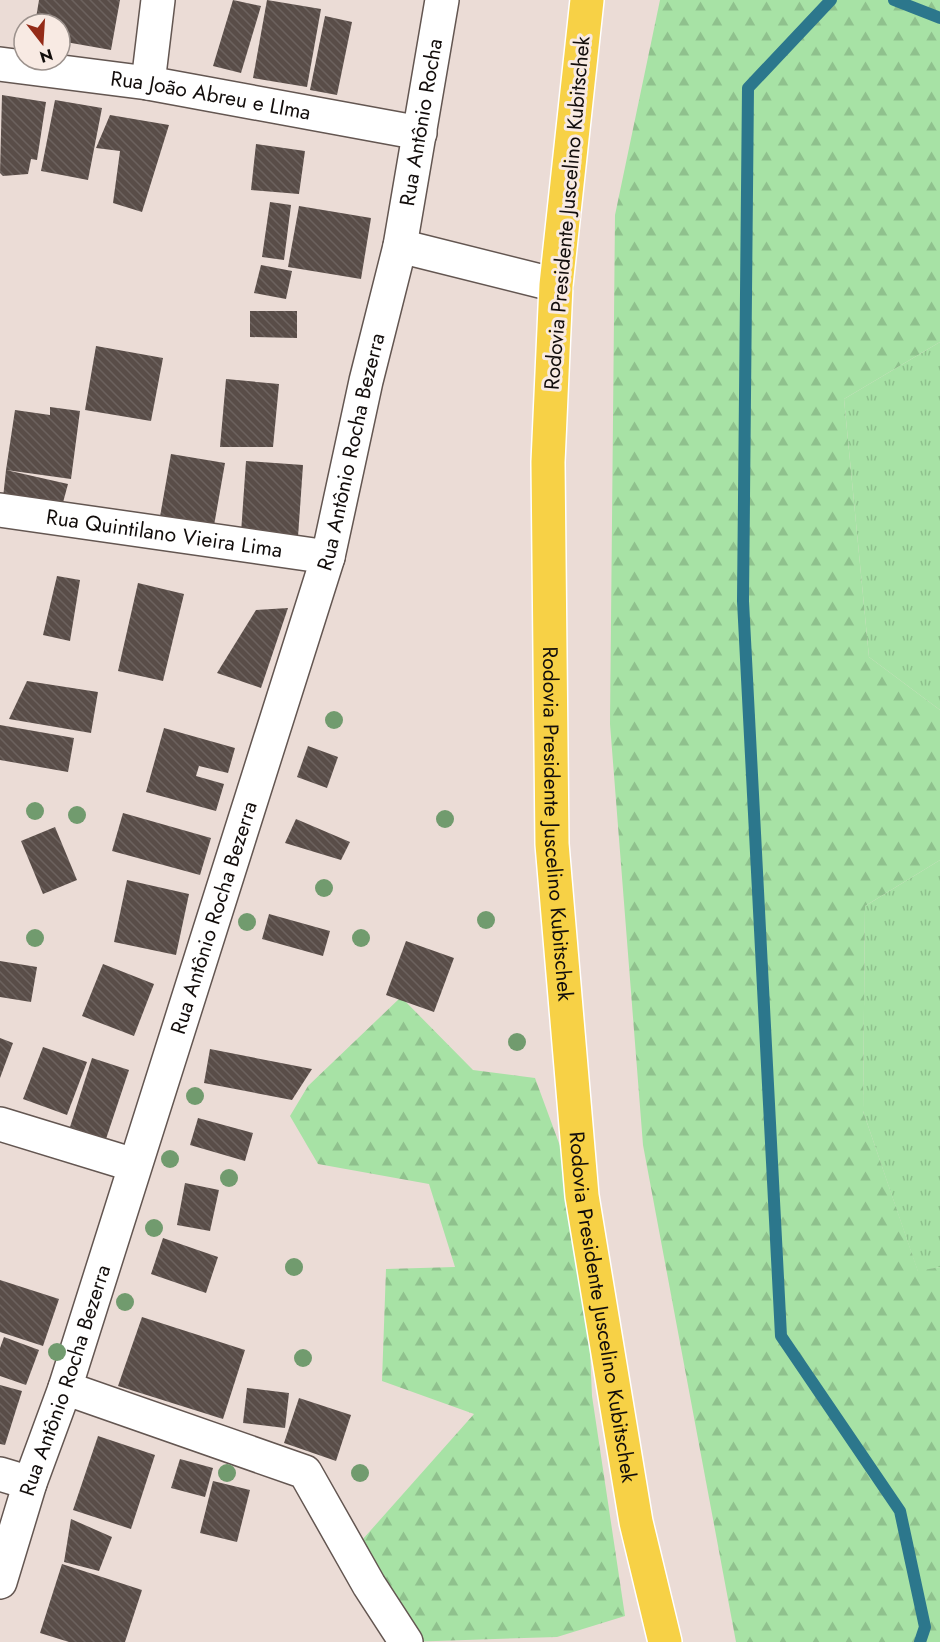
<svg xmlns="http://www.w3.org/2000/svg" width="940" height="1642" font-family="Jost,sans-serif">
  <defs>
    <pattern id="grass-tufts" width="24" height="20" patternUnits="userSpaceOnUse" patternTransform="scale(1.5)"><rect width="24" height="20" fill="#a7e2a5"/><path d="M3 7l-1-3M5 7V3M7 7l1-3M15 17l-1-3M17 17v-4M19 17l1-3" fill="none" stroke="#8fc18d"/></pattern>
    <pattern id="forest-firs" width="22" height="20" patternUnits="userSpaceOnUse" patternTransform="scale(1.5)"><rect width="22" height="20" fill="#a7e2a5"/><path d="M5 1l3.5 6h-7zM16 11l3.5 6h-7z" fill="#8fc18d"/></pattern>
    <pattern id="building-back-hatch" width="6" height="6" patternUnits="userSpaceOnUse" patternTransform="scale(1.5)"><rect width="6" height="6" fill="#594d48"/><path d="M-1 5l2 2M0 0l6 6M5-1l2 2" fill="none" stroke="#6c625e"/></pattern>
  </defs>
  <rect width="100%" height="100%" fill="#ebdcd6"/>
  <!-- grass -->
  <g fill="url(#grass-tufts)">
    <polygon points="940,342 940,710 869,657 844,399"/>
    <polygon points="940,860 940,1267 918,1272 863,1111 865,906"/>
  </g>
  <!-- forest -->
  <g fill="url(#forest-firs)">
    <polygon points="660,0 940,0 940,342 844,399 869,657 940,710 940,860 865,906 863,1111 918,1271 940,1267 940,1642 736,1642 643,1145 610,724 615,215"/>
    <polygon points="401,997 473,1070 535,1078 584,1211 592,1396 625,1616 557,1637 406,1642 355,1548 474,1414 382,1381 386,1269 455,1267 429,1184 318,1164 290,1116 308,1086"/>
  </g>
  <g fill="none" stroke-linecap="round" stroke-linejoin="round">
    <!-- stream -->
    <g stroke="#2c778c" stroke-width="12">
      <polyline points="831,0 748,88 743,601 781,1336 900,1511 925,1627 920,1642"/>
      <polyline points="894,0 940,18"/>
    </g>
  </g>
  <!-- building -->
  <g fill="url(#building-back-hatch)">
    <polygon points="39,0 120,0 111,50 60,41 60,24 35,24"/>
    <polygon points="233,0 261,6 241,73 213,66"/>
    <polygon points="267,0 321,9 307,87 253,78"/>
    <polygon points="325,16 352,22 337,95 310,90"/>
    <polygon points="2,95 46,102 37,160 31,159 28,174 3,176 0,173"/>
    <polygon points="55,100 102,108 88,180 41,171"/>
    <polygon points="110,115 169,125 142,212 113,203 120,151 96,148"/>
    <polygon points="256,144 305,151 299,194 251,190"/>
    <polygon points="270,202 291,205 284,260 262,257"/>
    <polygon points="299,206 371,218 361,279 288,267"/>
    <polygon points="261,265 292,271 286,299 254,293"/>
    <polygon points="250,311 297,311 297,338 250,337"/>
    <polygon points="96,346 163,358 151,421 85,410"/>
    <polygon points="226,379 279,384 273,447 220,447"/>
    <polygon points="50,407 80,411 71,479 6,470 68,484 61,510 3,498 6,470 15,410 50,415"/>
    <polygon points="171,454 225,463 212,537 158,528"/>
    <polygon points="246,461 303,465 298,537 241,533"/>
    <polygon points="57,576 80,580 70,641 43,635"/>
    <polygon points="138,583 184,594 163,681 118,671"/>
    <polygon points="288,608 261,688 217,673 256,610"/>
    <polygon points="27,681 98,692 91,733 9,719"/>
    <polygon points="0,725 74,738 68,772 0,760"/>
    <polygon points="164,728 235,748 228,773 199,766 196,776 224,784 216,811 146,792"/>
    <polygon points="308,746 338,757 327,788 297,777"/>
    <polygon points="123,813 211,838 200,875 112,851"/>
    <polygon points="296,819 350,842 341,860 285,843"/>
    <polygon points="55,827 77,880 43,894 21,841"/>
    <polygon points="127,880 189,894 176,955 114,942"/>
    <polygon points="269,914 330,931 323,956 262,939"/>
    <polygon points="406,941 454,958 434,1012 386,995"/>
    <polygon points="0,961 37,967 31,1002 0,997"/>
    <polygon points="103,964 154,984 134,1036 82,1016"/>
    <polygon points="0,1038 13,1043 0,1078"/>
    <polygon points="43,1047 87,1062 67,1115 23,1099"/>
    <polygon points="210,1049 312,1069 292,1100 204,1083"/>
    <polygon points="92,1058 129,1070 106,1139 70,1127"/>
    <polygon points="198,1118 253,1133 245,1161 190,1145"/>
    <polygon points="185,1183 219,1190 210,1231 177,1225"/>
    <polygon points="163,1238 218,1257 206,1293 151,1274"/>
    <polygon points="0,1280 59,1299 43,1346 0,1332"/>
    <polygon points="142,1317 245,1350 223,1419 118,1386"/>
    <polygon points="4,1337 39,1350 26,1385 0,1376 0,1348"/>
    <polygon points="0,1385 22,1391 5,1445 0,1444"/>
    <polygon points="247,1388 289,1393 285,1428 243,1423"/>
    <polygon points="299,1398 351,1415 336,1461 284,1443"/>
    <polygon points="98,1436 155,1455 131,1529 73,1510"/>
    <polygon points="180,1459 213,1468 205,1497 171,1488"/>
    <polygon points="213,1481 250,1490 237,1542 200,1533"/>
    <polygon points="71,1519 112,1537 99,1571 64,1562"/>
    <polygon points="62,1564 142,1590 125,1642 69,1642 40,1633"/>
  </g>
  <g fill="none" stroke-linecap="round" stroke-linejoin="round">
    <defs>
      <g id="minor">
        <path id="s1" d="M0 64 148 83 420 133"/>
        <polyline points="148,83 158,0"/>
        <polyline points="400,246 556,285"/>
        <path id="s2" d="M0 510 328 557"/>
        <polyline points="0,1124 134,1165"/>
        <polyline points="65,1388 305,1472 369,1585 406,1642"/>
        <polyline points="0,1474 30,1483"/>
        <path id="s3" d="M0 1582 30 1483 65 1388 328 557 366 381 400 246 442 0"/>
      </g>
      <g id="highway">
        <path id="s4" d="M587 0 556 285 548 462 552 844 582 1196 636 1522 665 1642"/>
      </g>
    </defs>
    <!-- minor casing -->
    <use href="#minor" stroke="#635651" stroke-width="36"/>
    <!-- highway casing -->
    <use href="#highway" stroke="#fff" stroke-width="36"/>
    <!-- minor -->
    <use href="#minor" stroke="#fff" stroke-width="33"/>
    <!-- highway -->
    <use href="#highway" stroke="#f7d146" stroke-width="33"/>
  </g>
  <!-- trees -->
  <g fill="#719b6e">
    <circle cx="334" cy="720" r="9"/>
    <circle cx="35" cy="811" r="9"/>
    <circle cx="77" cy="815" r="9"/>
    <circle cx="445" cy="819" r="9"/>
    <circle cx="324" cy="888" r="9"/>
    <circle cx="486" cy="920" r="9"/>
    <circle cx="247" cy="922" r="9"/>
    <circle cx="35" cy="938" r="9"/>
    <circle cx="361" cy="938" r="9"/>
    <circle cx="517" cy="1042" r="9"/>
    <circle cx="195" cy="1096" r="9"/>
    <circle cx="170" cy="1159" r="9"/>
    <circle cx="229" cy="1178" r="9"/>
    <circle cx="154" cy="1228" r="9"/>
    <circle cx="294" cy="1267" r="9"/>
    <circle cx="125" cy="1302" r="9"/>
    <circle cx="57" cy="1352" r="9"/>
    <circle cx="303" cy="1358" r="9"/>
    <circle cx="227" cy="1473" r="9"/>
    <circle cx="360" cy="1473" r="9"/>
  </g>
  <g text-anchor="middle" stroke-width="6" stroke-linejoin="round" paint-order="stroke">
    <!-- street labels -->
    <g font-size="21" fill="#120d0b" stroke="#f8eae3">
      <text dy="7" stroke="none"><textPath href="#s1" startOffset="213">Rua João Abreu e LIma</textPath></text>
      <text dy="7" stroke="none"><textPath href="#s3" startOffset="1521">Rua Antônio Rocha</textPath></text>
      <text transform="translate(567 213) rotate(-85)" y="7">Rodovia Presidente Juscelino Kubitschek</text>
      <text dy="7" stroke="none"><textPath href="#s3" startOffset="1184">Rua Antônio Rocha Bezerra</textPath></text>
      <text dy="7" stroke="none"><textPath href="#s2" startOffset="166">Rua Quintilano Vieira Lima</textPath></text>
      <text dy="7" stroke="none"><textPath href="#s4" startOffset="826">Rodovia Presidente Juscelino Kubitschek</textPath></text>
      <text dy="7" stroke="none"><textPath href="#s3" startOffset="698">Rua Antônio Rocha Bezerra</textPath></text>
      <text dy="7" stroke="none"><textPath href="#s4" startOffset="1312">Rodovia Presidente Juscelino Kubitschek</textPath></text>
      <text dy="7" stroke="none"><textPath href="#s3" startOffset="212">Rua Antônio Rocha Bezerra</textPath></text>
    </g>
  </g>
  <!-- north arrow -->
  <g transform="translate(42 42) rotate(163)"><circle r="28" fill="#f8eae3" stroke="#9c928d" stroke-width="1.5"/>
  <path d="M0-4.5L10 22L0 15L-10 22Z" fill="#942b18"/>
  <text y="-9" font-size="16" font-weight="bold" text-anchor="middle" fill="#120d0b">N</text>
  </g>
</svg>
